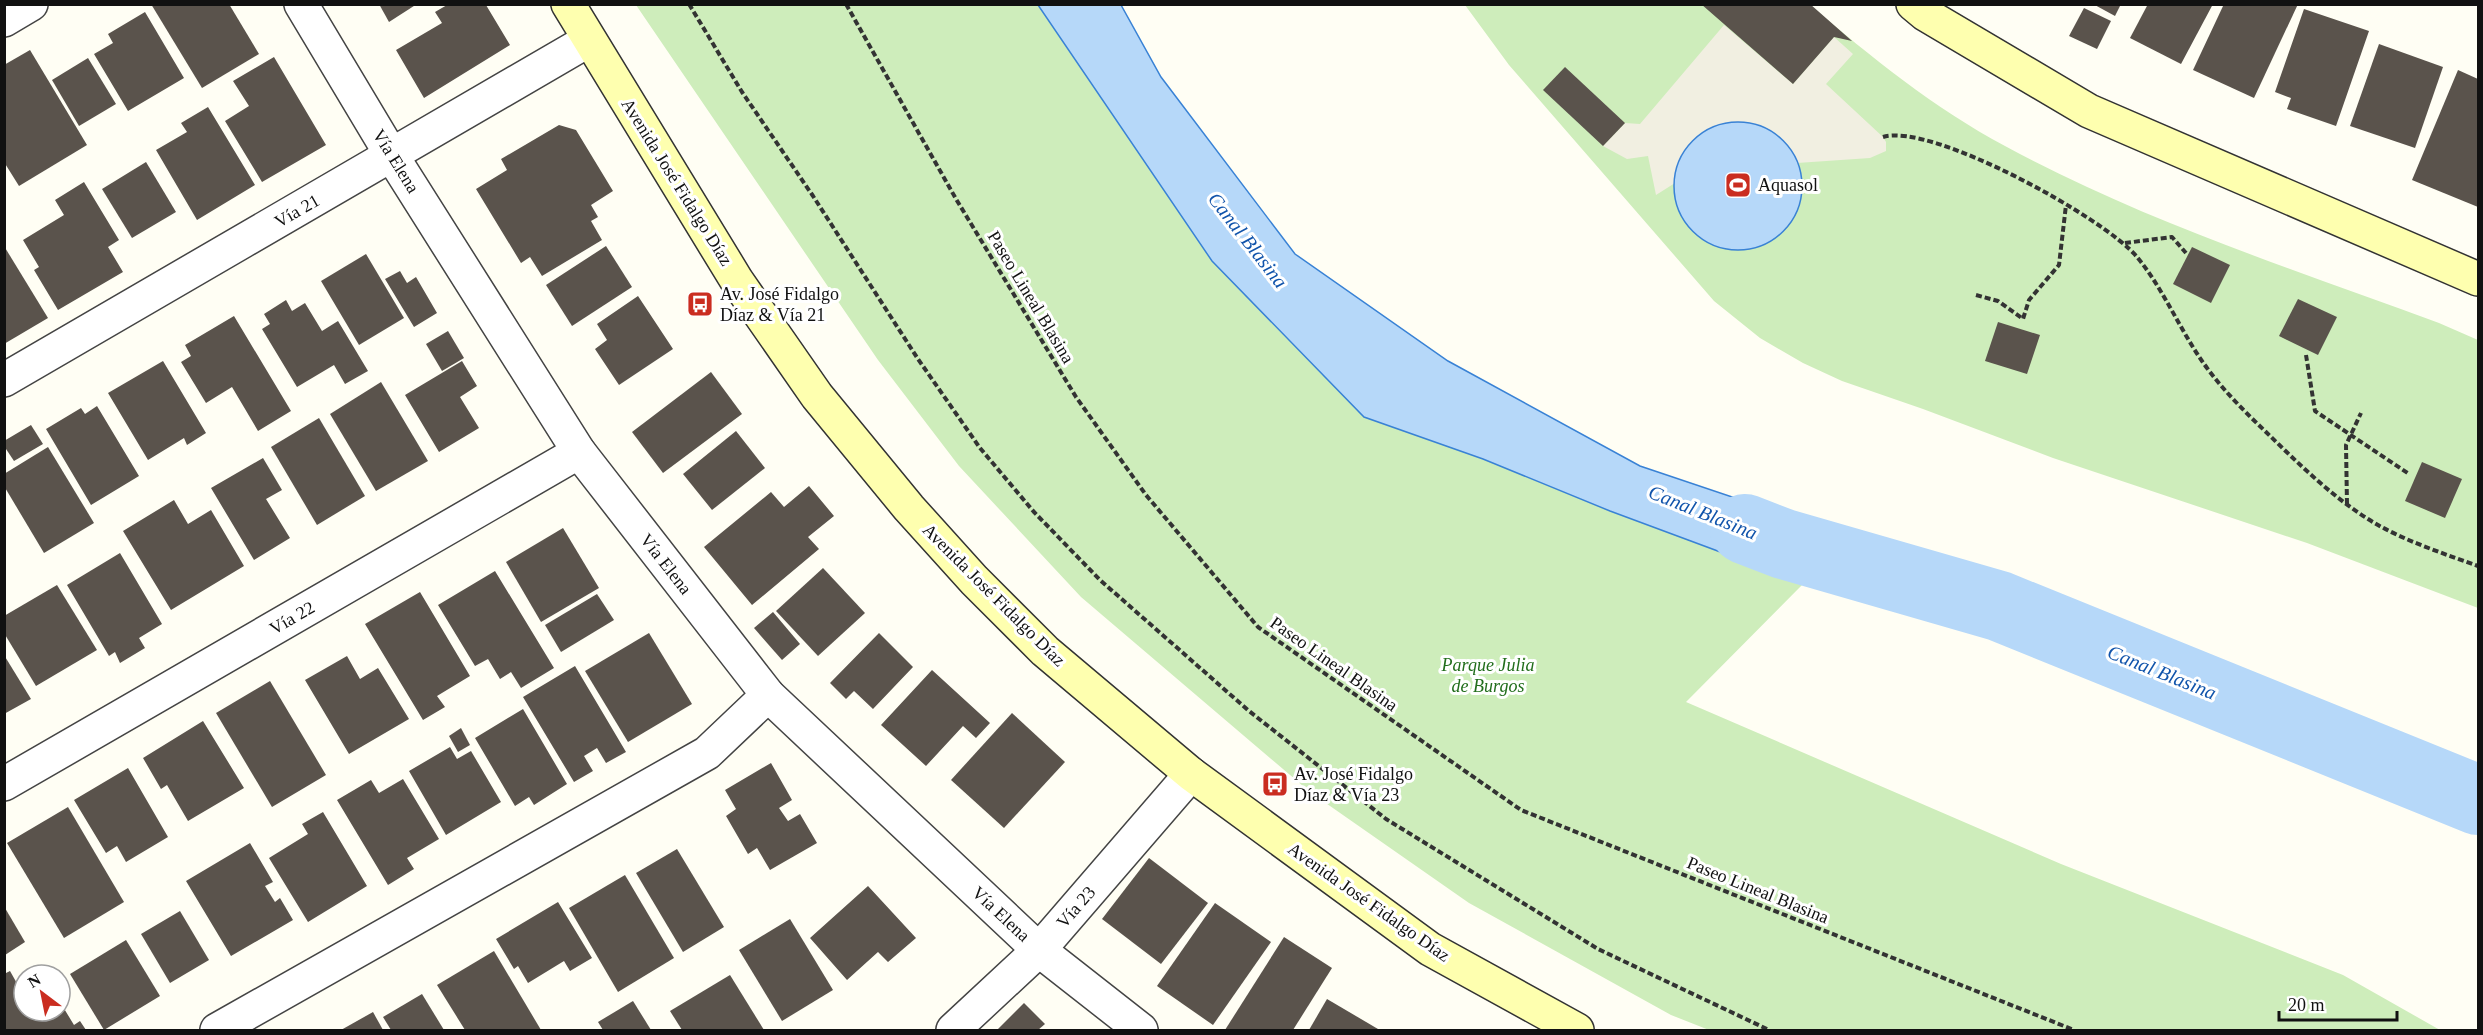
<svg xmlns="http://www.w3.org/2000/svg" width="2483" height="1035" font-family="Georgia,serif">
  <rect width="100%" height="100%" fill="#fffef4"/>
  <!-- green -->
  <g fill="#ceedbb">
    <polygon points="636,5 1038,5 1212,261 1483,459 1610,511 1804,583 1686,702 2061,864 2343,975 2440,1030 1709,1030 1671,1015 1469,903 1310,792 1081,597 959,466 878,360"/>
    <path d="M1465 5H1810C1871 57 1934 108 2005 146 2143 221 2293 269 2439 323L2478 340V608L2307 543 2053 458 1923 409 1842 381 1803 363 1760 338 1714 301 1509 65Z"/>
  </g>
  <!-- plaza -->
  <polygon fill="#f1efe1" points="1724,25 1793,84 1834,37 1853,54 1826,84 1883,137 1886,142 1886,151 1870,158 1797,163 1789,147 1764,127 1742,123 1721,125 1702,134 1681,159 1675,183 1656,195 1648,156 1627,159 1603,146 1625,123 1640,124"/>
  <!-- water -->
  <g fill="#b6d8f9" stroke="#3982d5" stroke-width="1.5">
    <polygon points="1038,5 1121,5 1161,77 1295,254 1448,361 1640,466 1863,541 1804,583 1610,511 1483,459 1364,417 1212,261"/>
    <circle cx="1738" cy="186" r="64"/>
  </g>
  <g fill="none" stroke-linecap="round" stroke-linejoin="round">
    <!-- river -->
    <polyline stroke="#b6d8f9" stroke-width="70" points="1745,529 1784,544 1999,606 2478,800"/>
  </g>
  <!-- building -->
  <g fill="#5a534c">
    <polygon points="151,4 229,4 259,54 202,88"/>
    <polygon points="379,4 417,4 389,22"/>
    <polygon points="1701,4 1810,4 1852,41 1834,37 1793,84"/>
    <polygon points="2093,4 2121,4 2115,16"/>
    <polygon points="2148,4 2213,4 2181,64 2130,38"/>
    <polygon points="2224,4 2298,4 2254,98 2193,70"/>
    <polygon points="447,5 486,5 510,45 424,98 396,50 442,23 435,12"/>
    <polygon points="2084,8 2111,21 2097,49 2069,36"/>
    <polygon points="2304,9 2369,31 2336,126 2287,109 2291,98 2275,92"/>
    <polygon points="145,12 184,78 128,111 94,54 113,43 108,34"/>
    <polygon points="2379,44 2443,67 2415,148 2350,126"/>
    <polygon points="30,50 87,145 19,186 4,162 4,65"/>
    <polygon points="274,57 326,145 262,182 225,121 249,106 233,81"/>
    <polygon points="88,58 116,104 79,126 52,80"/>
    <polygon points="1565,67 1625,123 1603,146 1543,90"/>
    <polygon points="2458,70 2478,79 2478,207 2412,180"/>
    <polygon points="208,107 255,185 197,220 156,150 187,132 181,123"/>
    <polygon points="559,125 576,130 613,191 591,205 598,217 591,221 602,240 542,276 530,257 521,263 476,189 507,170 501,159"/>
    <polygon points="146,162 176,212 132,238 102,189"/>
    <polygon points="84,182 119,240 108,247 123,272 58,310 34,270 39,267 23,240 64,215 55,200"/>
    <polygon points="4,246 48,318 4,344"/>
    <polygon points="606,246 632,287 572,326 546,285"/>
    <polygon points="2192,247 2230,265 2211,303 2173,284"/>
    <polygon points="366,254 404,318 359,345 321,281"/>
    <polygon points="400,271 407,283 416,277 437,313 414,327 385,279"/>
    <polygon points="638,296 673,349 619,385 595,349 607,340 597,324"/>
    <polygon points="2298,299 2337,317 2318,355 2279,336"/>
    <polygon points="286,300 292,311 305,303 322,331 338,321 368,371 345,384 334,365 297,387 262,329 270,324 264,314"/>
    <polygon points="234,316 291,411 258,431 232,387 206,403 181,362 191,356 185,345"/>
    <polygon points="1998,322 2040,335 2027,374 1985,361"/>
    <polygon points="448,331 464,358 442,371 426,344"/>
    <polygon points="163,361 206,433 187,445 184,438 148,460 108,393"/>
    <polygon points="462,361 477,386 460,397 479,428 439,452 405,395"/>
    <polygon points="711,372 742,414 663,473 632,432"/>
    <polygon points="381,382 428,461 376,491 330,414"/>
    <polygon points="97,406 139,476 91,505 46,429 81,408 85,414"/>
    <polygon points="319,418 365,496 317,525 271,447"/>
    <polygon points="31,425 43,444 14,461 4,446 4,441"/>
    <polygon points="736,431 765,468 712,510 683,474"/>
    <polygon points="48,447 94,523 44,553 4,486 4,474"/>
    <polygon points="263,458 282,490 266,499 290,538 254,560 211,488"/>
    <polygon points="2422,462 2462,479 2445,518 2405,501"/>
    <polygon points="809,486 834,516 808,537 819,549 752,605 704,547 771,492 784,507"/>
    <polygon points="174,500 188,524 211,510 244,566 171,610 123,531"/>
    <polygon points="563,528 599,588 541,622 506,562"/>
    <polygon points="120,553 162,624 139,638 145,648 120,663 115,652 109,656 67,585"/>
    <polygon points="823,568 865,613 818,656 776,611"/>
    <polygon points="495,571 554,668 521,688 511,672 500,679 488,659 475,666 438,605"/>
    <polygon points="57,585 97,650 36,686 4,633 4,616"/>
    <polygon points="420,592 470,676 437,696 445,707 423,720 365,624"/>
    <polygon points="597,594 614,620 561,652 545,625"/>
    <polygon points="773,612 800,644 782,660 754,628"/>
    <polygon points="649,633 692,704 628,742 585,671"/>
    <polygon points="879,633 913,667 873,709 854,691 846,699 830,683"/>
    <polygon points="4,655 31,699 4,714"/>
    <polygon points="347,656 360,679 378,668 409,719 349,754 305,680"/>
    <polygon points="575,666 626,752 606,763 597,748 584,756 593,771 574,782 523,697"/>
    <polygon points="932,670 990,723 976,738 963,726 926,766 881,725"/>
    <polygon points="270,681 326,775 272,807 216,713"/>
    <polygon points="523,709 567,784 534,805 529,797 515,806 475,738"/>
    <polygon points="1012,713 1065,762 1004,828 951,780"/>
    <polygon points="203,721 244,788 188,821 167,785 161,789 143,758"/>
    <polygon points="461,728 470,745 458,752 449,736"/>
    <polygon points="450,747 457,759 471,751 501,802 446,835 409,771"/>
    <polygon points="771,763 792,800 779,808 788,821 800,814 817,843 770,870 757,848 748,854 726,816 736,809 725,790"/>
    <polygon points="128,768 168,837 126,862 117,846 106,853 74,800"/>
    <polygon points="403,779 439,839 407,858 414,869 388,885 337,800 371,780 379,793"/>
    <polygon points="68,807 124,902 64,938 7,843"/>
    <polygon points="323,812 367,886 308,922 269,858 308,834 302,824"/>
    <polygon points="250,843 273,882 265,886 275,902 280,898 293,920 231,956 186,881"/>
    <polygon points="677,849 724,927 683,952 636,873"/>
    <polygon points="1149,858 1208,903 1161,964 1102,919"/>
    <polygon points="625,875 674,958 618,992 569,908"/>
    <polygon points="868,886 916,938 888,962 878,952 847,980 810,938"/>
    <polygon points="558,902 592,958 570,971 564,961 528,983 518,966 514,969 496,939"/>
    <polygon points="1215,903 1271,942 1213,1025 1157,986"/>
    <polygon points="5,908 25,942 5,955"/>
    <polygon points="180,911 209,960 170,983 141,934"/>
    <polygon points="790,919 833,990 782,1021 739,950"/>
    <polygon points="1284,937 1332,968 1293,1030 1225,1030"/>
    <polygon points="126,940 160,996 104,1030 70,974"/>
    <polygon points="494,951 541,1030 465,1030 437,985"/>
    <polygon points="10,971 19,987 24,984 24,1011 60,1011 60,1002 74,1025 80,1021 86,1030 4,1030 4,974"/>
    <polygon points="730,975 764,1030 682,1030 670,1011"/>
    <polygon points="422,994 444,1030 391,1030 383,1017"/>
    <polygon points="1327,999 1378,1029 1377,1030 1309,1030"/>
    <polygon points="633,1001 651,1030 603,1030 598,1022"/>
    <polygon points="1024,1003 1045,1024 1038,1030 997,1030"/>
    <polygon points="373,1012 383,1030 341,1030"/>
  </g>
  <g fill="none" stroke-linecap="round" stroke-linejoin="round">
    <defs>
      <g id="street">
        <polyline points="301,4 392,156 579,452 768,695 1039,950 1141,1030"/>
        <polyline points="4,20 31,4"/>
        <polyline points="4,380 589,40"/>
        <polyline points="4,784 579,452"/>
        <polyline points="217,1030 707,753 768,695"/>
        <polyline points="953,1030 1039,950 1191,774"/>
      </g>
      <g id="secondary">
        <polyline points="568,4 737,281 817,396 909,508 974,580 1045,651 1191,774 1430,949 1577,1030"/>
        <polyline points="1913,4 1925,14 2089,111 2478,279"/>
      </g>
    </defs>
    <!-- street casing -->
    <use href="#street" stroke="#444" stroke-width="36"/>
    <!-- secondary casing -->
    <use href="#secondary" stroke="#333" stroke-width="36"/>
    <!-- path -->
    <g stroke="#333" stroke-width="4" stroke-dasharray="6 3" stroke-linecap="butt">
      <polyline points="689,4 742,92 813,196 918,359 980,448 1034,512 1100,580 1249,711 1386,819 1598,949 1769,1030"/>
      <polyline points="846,4 956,199 1076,397 1146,495 1258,627 1521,810 2074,1030"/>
      <path d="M1883 137C1931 122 2105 218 2137 257 2165 291 2181 333 2207 368 2224 391 2245 412 2266 432 2300 465 2336 501 2378 525 2408 542 2445 554 2478 566"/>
      <polyline points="2125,243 2172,237 2186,253"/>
      <polyline points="1976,295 1998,301 2023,319 2029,300 2059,265 2066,205"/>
      <polyline points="2306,355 2315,411 2409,474"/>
      <polyline points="2347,504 2346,445 2361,413"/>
    </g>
    <!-- street -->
    <use href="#street" stroke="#fff" stroke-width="33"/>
    <!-- secondary -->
    <use href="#secondary" stroke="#feffaf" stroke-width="33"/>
  </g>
  <!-- icons -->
  <defs>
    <symbol id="stadium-square" viewBox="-11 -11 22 22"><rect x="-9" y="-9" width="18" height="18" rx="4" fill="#ca2d20" stroke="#fff"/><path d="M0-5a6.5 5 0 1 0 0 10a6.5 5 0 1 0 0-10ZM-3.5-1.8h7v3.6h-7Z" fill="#fff"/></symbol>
    <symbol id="bus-square" viewBox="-11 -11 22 22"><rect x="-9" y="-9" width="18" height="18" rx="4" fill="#ca2d20" stroke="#fff"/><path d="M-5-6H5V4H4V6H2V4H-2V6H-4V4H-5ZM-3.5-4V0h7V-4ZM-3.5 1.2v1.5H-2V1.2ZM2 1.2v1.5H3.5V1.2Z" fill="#fff"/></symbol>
  </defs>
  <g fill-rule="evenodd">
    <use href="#stadium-square" x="1723" y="170" width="30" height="30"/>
    <use href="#bus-square" x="685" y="289" width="30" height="30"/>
    <use href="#bus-square" x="1260" y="769" width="30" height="30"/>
  </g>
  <g text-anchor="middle" stroke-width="6" stroke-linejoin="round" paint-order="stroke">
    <!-- street labels -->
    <g font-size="18" fill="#111" stroke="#fff">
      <text transform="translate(396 161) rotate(58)" y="6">Vía Elena</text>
      <text transform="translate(677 182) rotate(58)" y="6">Avenida José Fidalgo Díaz</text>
      <text transform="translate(297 211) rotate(-30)" y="6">Vía 21</text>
      <text transform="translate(1031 297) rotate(59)" y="6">Paseo Lineal Blasina</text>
      <text transform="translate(666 564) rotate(52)" y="6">Vía Elena</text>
      <text transform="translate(994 595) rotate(45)" y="6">Avenida José Fidalgo Díaz</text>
      <text transform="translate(292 618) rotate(-30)" y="6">Vía 22</text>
      <text transform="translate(1334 664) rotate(35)" y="6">Paseo Lineal Blasina</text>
      <text transform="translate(1758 890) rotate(22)" y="6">Paseo Lineal Blasina</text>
      <text transform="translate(1369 902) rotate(35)" y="6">Avenida José Fidalgo Díaz</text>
      <text transform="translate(1076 907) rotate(-49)" y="6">Vía 23</text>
      <text transform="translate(1001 914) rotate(43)" y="6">Vía Elena</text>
    </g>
    <!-- poi labels -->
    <g font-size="18" fill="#111" stroke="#fff" text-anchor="start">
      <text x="1758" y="191">Aquasol</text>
      <text x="720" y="300">Av. José Fidalgo<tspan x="720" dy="21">Díaz &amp; Vía 21</tspan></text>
      <text x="1294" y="780">Av. José Fidalgo<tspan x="1294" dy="21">Díaz &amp; Vía 23</tspan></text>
    </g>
    <!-- park labels -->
    <g font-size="18" font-style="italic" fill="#226e1c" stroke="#fff">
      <text x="1488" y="671">Parque Julia<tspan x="1488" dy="21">de Burgos</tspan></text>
    </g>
    <!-- water labels -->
    <g font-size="20" font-style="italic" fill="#1154ab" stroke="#fff">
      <text transform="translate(1248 240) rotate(52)" y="7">Canal Blasina</text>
      <text transform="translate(1703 512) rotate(22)" y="7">Canal Blasina</text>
      <text transform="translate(2162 672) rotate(22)" y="7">Canal Blasina</text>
    </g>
  </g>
  <!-- border -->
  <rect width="2483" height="1035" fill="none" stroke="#111111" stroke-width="12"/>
  <!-- north arrow -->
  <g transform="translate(42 993) rotate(328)"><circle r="28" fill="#ffffff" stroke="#a0a0a0" stroke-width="1.5"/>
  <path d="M0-4.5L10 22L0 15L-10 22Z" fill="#ca2d20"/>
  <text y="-9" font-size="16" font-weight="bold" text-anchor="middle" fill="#111111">N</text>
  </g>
  <!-- scale -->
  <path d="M2279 1011v9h118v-9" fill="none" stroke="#111111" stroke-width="3"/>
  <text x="2288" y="1011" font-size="18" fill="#111111" stroke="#ffffff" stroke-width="4.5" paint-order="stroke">20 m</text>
</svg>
